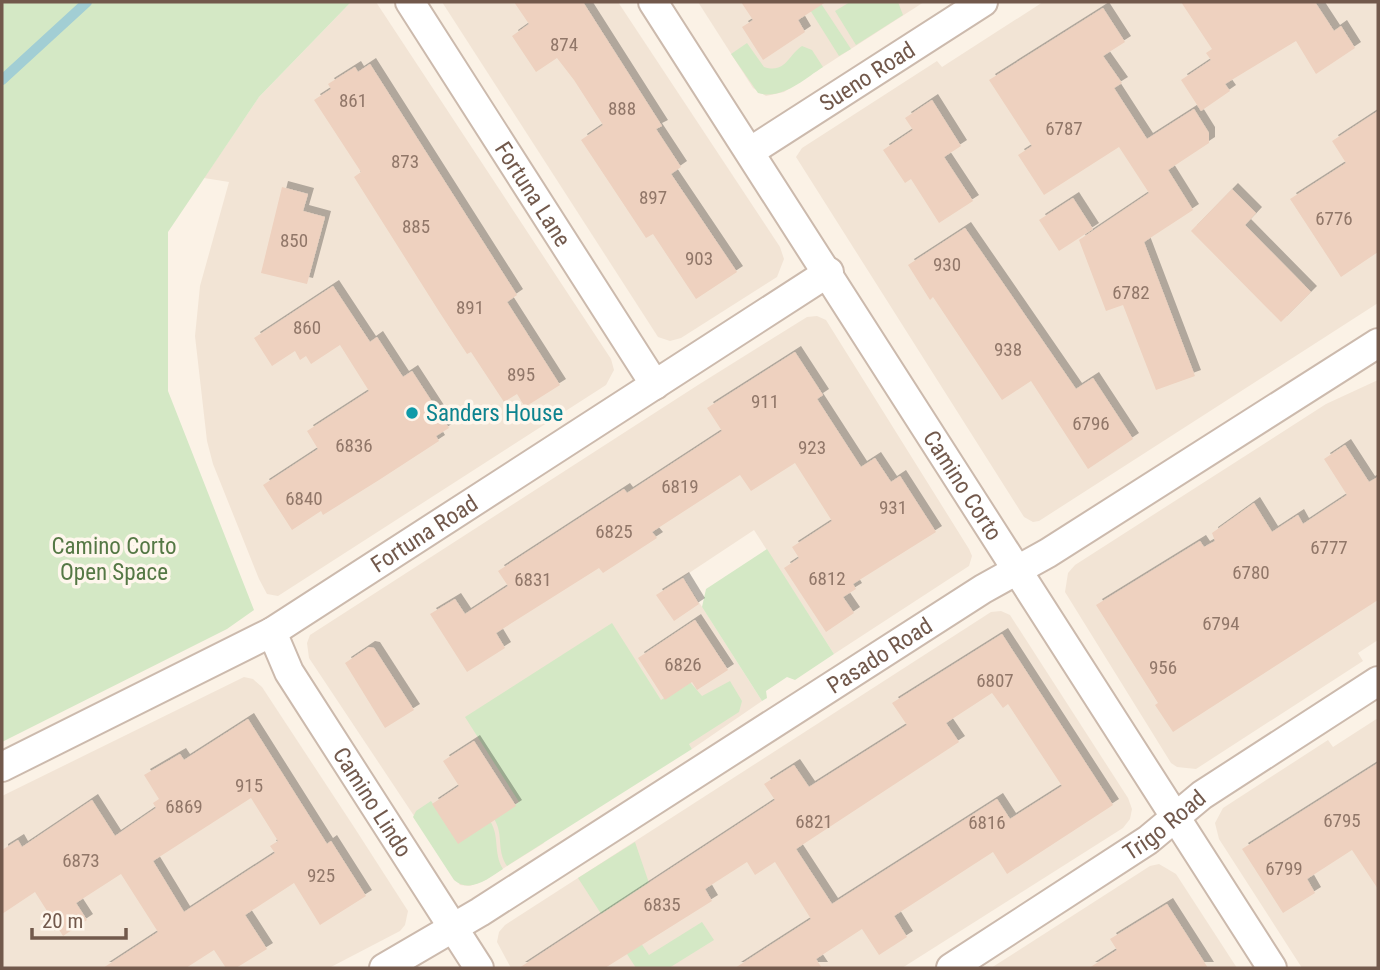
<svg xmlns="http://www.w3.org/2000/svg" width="1380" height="970" font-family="'Roboto Condensed',sans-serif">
  <defs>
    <filter id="shadow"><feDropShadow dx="6" dy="-6" stdDeviation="0" flood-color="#0004"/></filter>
  </defs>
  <rect width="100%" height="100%" fill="#fbf2e6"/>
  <!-- residential -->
  <g fill="#f2e4d5">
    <polygon points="351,2 376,2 611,359 614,370 606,385 278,596 267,594 259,579 213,464 207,441 195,336 200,286 229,182 204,178 259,97"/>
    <polygon points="442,2 618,2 780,247 784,259 777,277 681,338 670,341 658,337"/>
    <polygon points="698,2 924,2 784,92 766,96 753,88"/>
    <polygon points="1043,2 1378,2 1378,303 1039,521 1033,522 1024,517 796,157 802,148 937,61 942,67"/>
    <polygon points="817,316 826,320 969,549 972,556 969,566 834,654 754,530 683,577 762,701 692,749 612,624 544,843 485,880 470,886 460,885 309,658 307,643 310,635 698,385 807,317"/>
    <polygon points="1378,380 1378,640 1358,653 1363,661 1196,769 1177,767 1171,763 1065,592 1068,573 1075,565 1326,404"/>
    <polygon points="1001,611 1010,615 1128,798 1132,809 1130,819 1123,828 902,968 511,968 497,942 499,932 505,925 991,612"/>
    <polygon points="244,677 253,679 262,687 354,827 408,911 405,925 400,931 329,968 2,968 2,796"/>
    <polygon points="1378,718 1378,968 1302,968 1219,839 1215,823 1223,808 1328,740 1333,747"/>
    <polygon points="1159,864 1176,874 1237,968 991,968 1150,866"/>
  </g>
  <!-- green -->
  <g fill="#d4e8c5">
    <polygon points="2,2 351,2 259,97 168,232 168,391 254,610 227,629 2,742"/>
    <polygon points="805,2 820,2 851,49 839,56"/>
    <polygon points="850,2 898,2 903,15 856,45 835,11"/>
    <path d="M747 43 764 67C786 74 788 55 802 46L812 50 823 67C804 79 783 100 758 93L731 54Z"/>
    <polygon points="767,549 834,654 795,680 787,677 766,691 767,698 762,701 702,607 706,589"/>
    <path d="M612 623 661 700 690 682 702 696 730 681 742 701 739 712 689 744 692 749 507 866C496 850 504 834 494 819L519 802 465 717Z"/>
    <path d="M431 801 459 841 490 821C500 836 493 853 503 869 489 878 470 894 454 880L413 817 416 811Z"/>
    <polygon points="635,842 650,886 617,908 649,955 702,922 714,940 669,968 636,968 578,878"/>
  </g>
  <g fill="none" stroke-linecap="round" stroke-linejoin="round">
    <!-- stream -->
    <polyline stroke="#a2ced4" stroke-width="10" points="2,80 87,2"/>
  </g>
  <!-- building -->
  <g fill="#eed1bf" fill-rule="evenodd" filter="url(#shadow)">
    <polygon points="514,2 583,2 662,126 656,129 681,167 671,174 737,272 696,299 653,234 646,238 581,140 603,125 574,80 557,58 536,72 512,36 529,24"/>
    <polygon points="741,2 826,2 798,20 805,32 763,60 742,27 753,20"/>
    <polygon points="1181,2 1315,2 1334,31 1341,26 1355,48 1316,74 1296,41 1225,84 1230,91 1201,111 1181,80 1211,60 1206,53 1212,49"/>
    <polygon points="1103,8 1125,42 1103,56 1122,83 1114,88 1147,139 1194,109 1209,133 1209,143 1168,170 1193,210 1144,242 1195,376 1156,390 1123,305 1106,311 1079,240 1149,193 1119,147 1044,195 1018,155 1032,146 989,80"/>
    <polygon points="370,64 517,295 507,302 560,385 525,407 517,394 504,402 471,352 467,354 440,313 354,177 361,172 314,100 331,89 328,84 355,67 358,72"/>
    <polygon points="932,100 961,146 944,157 973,201 939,223 911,179 905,183 883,150 913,130 905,118"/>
    <polygon points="1378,111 1378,252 1341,277 1290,199 1346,163 1332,141"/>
    <polygon points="282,187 308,194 303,211 325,217 307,284 261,273"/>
    <polygon points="1232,189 1256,213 1245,225 1311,292 1281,322 1191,231"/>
    <polygon points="1073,198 1093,229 1059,251 1039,220"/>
    <polygon points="965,228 1076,389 1093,378 1133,439 1088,469 1031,381 1002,400 933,297 930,300 908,265"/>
    <polygon points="333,286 370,342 377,337 403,377 412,371 449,428 436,436 439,441 379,480 323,515 321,511 292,530 263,485 318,449 307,431 369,391 340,345 311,364 306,356 300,360 295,351 272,366 254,338"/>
    <polygon points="795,352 823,395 817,399 861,467 875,458 891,482 900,476 936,532 853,584 856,589 843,597 854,613 826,632 784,568 799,558 792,547 832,521 795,463 751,491 740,475 652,532 657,538 603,573 599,568 496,633 505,648 467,672 430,614 455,599 465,614 508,586 498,571 624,489 627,493 722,431 707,408"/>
    <polygon points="1345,445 1369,482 1378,477 1378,600 1173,732 1155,705 1158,703 1096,605 1200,541 1204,547 1215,541 1212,533 1254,503 1272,532 1298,515 1303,524 1347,495 1324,459"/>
    <polygon points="683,578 699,604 674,621 656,595"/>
    <polygon points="695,620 728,670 697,690 692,682 665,700 638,658"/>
    <path d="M1002 634 1113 805 1007 874 993 852 894 916 907 937 879 955 862 929 816 959 822 968H735L811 919 775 862 755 875 747 862 705 889 712 901 605 968H519L775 800 764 784 794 765 809 787 907 725 892 703ZM992 693 1003 708 1008 704 1062 786 1010 819 997 799 832 904 796 849 959 742 946 723Z"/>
    <polygon points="369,647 374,648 414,710 385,728 345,663"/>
    <path d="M248 719 327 844 331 841 366 896 320 925 294 883 245 915 267 949 236 968H226L214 950 186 968H103L158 932 121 874 76 903 87 920 63 936 35 892 2 914V850L18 840 22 847 92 800 115 836 156 808 153 803 159 799 144 775 180 754 184 760ZM251 798 278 841 270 846 275 853 184 912 153 861Z"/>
    <polygon points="474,741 516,806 458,844 432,804 459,786 443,761"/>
    <polygon points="1378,763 1378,889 1352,850 1307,879 1315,893 1283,913 1242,849"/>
    <polygon points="1167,904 1208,968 1089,968 1117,950 1110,939"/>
  </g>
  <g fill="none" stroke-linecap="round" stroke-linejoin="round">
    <defs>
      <g id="street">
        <path id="s1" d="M410 2 655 385"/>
        <path id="s2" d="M653 2 1272 968"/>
        <path id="s3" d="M751 151 983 2"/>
        <path id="s4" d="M272 632 289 672 479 968"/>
        <path id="s5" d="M2 767 272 632 829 272"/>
        <path id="s6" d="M384 968 480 912 983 589 1048 553 1378 343"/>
        <path id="s7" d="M951 968 1148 840 1202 795 1378 681"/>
      </g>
    </defs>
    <!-- street casing -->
    <use href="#street" stroke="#ccbaad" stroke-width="32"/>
    <!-- street -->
    <use href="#street" stroke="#fff" stroke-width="28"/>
  </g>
  <!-- markers -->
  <circle fill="#0f9aa8" stroke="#fef6ec" stroke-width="2.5" cx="412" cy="413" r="7"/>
  <g text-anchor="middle" stroke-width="7" stroke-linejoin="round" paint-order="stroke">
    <!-- number labels -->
    <g font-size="19" fill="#917769">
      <text x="564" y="51">874</text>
      <text x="353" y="107">861</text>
      <text x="622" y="115">888</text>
      <text x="1064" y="135">6787</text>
      <text x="405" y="168">873</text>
      <text x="653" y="204">897</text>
      <text x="1334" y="225">6776</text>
      <text x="416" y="233">885</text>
      <text x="294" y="247">850</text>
      <text x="699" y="265">903</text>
      <text x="947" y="271">930</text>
      <text x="1131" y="299">6782</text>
      <text x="470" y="314">891</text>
      <text x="307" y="334">860</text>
      <text x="1008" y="356">938</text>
      <text x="521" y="381">895</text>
      <text x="765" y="408">911</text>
      <text x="1091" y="430">6796</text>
      <text x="354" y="452">6836</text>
      <text x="812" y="454">923</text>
      <text x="680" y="493">6819</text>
      <text x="304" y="505">6840</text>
      <text x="893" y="514">931</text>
      <text x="614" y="538">6825</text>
      <text x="1329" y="554">6777</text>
      <text x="1251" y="579">6780</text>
      <text x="827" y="585">6812</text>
      <text x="533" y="586">6831</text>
      <text x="1221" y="630">6794</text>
      <text x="683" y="671">6826</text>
      <text x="1163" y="674">956</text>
      <text x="995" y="687">6807</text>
      <text x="249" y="792">915</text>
      <text x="184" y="813">6869</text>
      <text x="1342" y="827">6795</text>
      <text x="814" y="828">6821</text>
      <text x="987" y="829">6816</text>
      <text x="81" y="867">6873</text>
      <text x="1284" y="875">6799</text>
      <text x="321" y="882">925</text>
      <text x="662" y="911">6835</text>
    </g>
    <!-- street labels -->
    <g font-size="23" fill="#72594c" stroke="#fef6ec">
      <text dy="8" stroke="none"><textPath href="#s3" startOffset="138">Sueno Road</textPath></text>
      <text dy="8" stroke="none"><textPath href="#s1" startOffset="228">Fortuna Lane</textPath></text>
      <text dy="8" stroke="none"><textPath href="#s2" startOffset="574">Camino Corto</textPath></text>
      <text dy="8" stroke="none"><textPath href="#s5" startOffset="483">Fortuna Road</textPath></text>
      <text dy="8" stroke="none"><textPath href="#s6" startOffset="586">Pasado Road</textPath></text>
      <text dy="8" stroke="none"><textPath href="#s4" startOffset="198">Camino Lindo</textPath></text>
      <text dy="8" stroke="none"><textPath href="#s7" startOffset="257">Trigo Road</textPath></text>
    </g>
    <!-- culture labels -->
    <g font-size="23" fill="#0d838f" stroke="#fef6ec" text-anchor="start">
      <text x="426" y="421">Sanders House</text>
    </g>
    <!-- park labels -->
    <g font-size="23" fill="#557845" stroke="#fef6ec">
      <text x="114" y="554">Camino Corto<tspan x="114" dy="26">Open Space</tspan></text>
    </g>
  </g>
  <!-- border -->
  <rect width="1380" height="970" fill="none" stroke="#72594c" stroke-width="7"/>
  <!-- scale -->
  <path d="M32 928v10h94v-10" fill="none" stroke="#72594c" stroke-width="3.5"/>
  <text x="42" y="928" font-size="21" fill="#72594c" stroke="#fef6ec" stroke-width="5" paint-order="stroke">20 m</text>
</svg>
